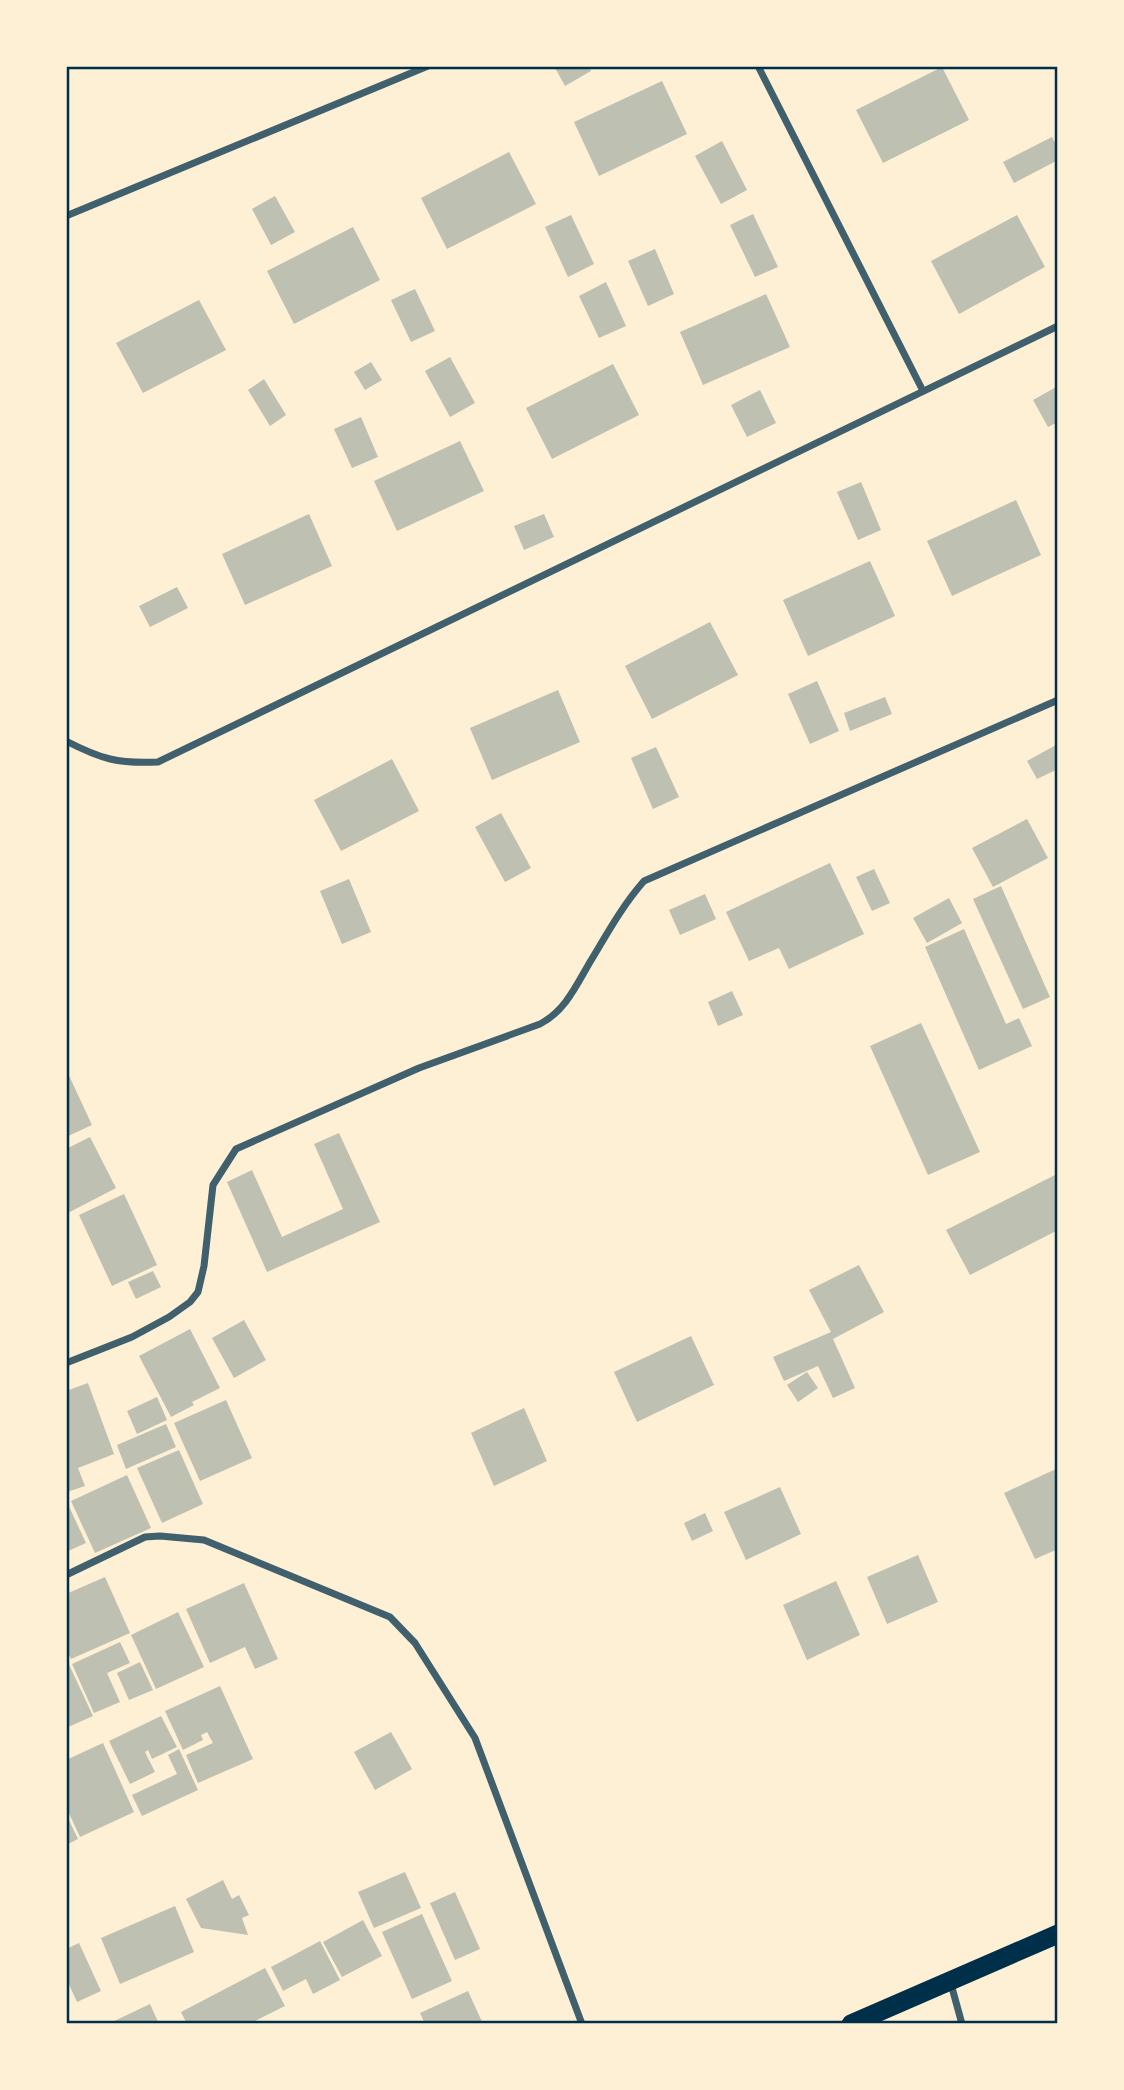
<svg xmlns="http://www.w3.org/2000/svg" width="1124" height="2090" font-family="'Space Grotesk',sans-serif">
  <rect width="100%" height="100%" fill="#fdf0d5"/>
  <!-- building -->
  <g fill="#bec0b2">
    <polygon points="554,66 589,66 591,71 565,86"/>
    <polygon points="942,67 969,120 883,163 856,110"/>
    <polygon points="662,81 687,134 599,176 574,122"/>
    <polygon points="1052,137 1058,148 1058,160 1014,183 1003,162"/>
    <polygon points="722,141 747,190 721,204 695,156"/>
    <polygon points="509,152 536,204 447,249 421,198"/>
    <polygon points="275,196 295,232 271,245 252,209"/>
    <polygon points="753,214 778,267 755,277 730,225"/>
    <polygon points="571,215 594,264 568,277 545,227"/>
    <polygon points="1017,215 1045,267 959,314 931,261"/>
    <polygon points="353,227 380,280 294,324 267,271"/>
    <polygon points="655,249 674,294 648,306 628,261"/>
    <polygon points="606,282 626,326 599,338 579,296"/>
    <polygon points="415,289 435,331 411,342 391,300"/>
    <polygon points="766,294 790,347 703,385 680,332"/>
    <polygon points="199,300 226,350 143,393 116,343"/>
    <polygon points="450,357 475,403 450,417 425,371"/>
    <polygon points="371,362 382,380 365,390 354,372"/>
    <polygon points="613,364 639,415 552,459 526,408"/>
    <polygon points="264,379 286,415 270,426 248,390"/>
    <polygon points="1058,386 1058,422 1048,427 1033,400"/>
    <polygon points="760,390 776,423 747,437 731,405"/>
    <polygon points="361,417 378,457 352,468 334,429"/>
    <polygon points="460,441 484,491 397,531 374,481"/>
    <polygon points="861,482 881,530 858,540 837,492"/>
    <polygon points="1016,500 1041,555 952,596 927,541"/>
    <polygon points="309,514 332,566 245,605 222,554"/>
    <polygon points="544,514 554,537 524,550 514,526"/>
    <polygon points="870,561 895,616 808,656 783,600"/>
    <polygon points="177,587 188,608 150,627 139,606"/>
    <polygon points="710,622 738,675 652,719 625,666"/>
    <polygon points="817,681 839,731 810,744 788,694"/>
    <polygon points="558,690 580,742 492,780 470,728"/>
    <polygon points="885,697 892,714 850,731 844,713"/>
    <polygon points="1056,745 1058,769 1037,779 1027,761"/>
    <polygon points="656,747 679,797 653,809 631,758"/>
    <polygon points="392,759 419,811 341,851 314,800"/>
    <polygon points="501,813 531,868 505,882 475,827"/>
    <polygon points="1027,819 1048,858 993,887 972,848"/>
    <polygon points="830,863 864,934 789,969 779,948 749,961 726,912"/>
    <polygon points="874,869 890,903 872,911 856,877"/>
    <polygon points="349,879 371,932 342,944 320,891"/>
    <polygon points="1001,886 1050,997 1023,1009 973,899"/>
    <polygon points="705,894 716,919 680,935 669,910"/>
    <polygon points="949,898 962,923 927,943 913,918"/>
    <polygon points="964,929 1006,1024 1019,1018 1032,1046 979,1070 925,947"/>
    <polygon points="732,991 743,1015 718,1026 708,1002"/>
    <polygon points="921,1023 980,1152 928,1175 870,1046"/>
    <polygon points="66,1069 92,1125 66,1137"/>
    <polygon points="339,1133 380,1222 267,1272 227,1182 252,1170 282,1237 343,1209 314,1144"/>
    <polygon points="90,1137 116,1188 66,1214 66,1149"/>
    <polygon points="1055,1175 1058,1180 1058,1230 970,1275 946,1230"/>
    <polygon points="124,1194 157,1265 112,1286 79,1215"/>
    <polygon points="859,1265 884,1312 833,1339 855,1388 833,1398 818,1366 784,1381 773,1357 831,1332 809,1290"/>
    <polygon points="153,1271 161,1287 136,1299 128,1282"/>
    <polygon points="244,1320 266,1360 234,1378 212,1338"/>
    <polygon points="190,1329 220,1388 192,1402 194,1405 171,1417 139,1356"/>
    <polygon points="691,1336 714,1385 637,1422 614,1372"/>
    <polygon points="807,1372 818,1388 798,1402 787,1385"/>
    <polygon points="88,1383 114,1454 78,1468 85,1486 67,1492 66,1391"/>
    <polygon points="157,1397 167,1420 137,1434 127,1411"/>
    <polygon points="226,1400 252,1458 200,1481 174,1423"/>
    <polygon points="524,1408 547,1461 494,1486 471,1433"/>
    <polygon points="166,1424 176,1447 126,1469 117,1445"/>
    <polygon points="179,1450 203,1504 162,1523 137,1468"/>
    <polygon points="1058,1468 1058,1549 1035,1559 1004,1493"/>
    <polygon points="127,1475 151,1528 95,1553 71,1501"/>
    <polygon points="780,1487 801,1534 746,1560 724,1512"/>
    <polygon points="66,1500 86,1543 66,1552"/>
    <polygon points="705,1513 713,1531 692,1541 684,1523"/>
    <polygon points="918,1555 938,1602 887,1624 867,1577"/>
    <polygon points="105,1577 130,1633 71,1659 66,1649 66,1594"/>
    <polygon points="836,1581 860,1635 807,1660 783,1605"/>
    <polygon points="244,1583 278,1659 255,1669 245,1647 210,1663 186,1609"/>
    <polygon points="178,1612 204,1667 156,1689 131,1635"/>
    <polygon points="120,1642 130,1663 107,1673 120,1702 94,1713 72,1664"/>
    <polygon points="66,1658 93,1716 66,1728"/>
    <polygon points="140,1662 153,1690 129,1700 117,1673"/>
    <polygon points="220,1686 253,1759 198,1783 186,1755 213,1743 207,1732 201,1735 203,1740 183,1750 165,1711"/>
    <polygon points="161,1716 177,1747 152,1759 148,1750 145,1752 155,1772 130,1784 109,1741"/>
    <polygon points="391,1732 412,1769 375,1790 354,1752"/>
    <polygon points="103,1743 134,1812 80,1837 66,1807 66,1760"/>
    <polygon points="179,1749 198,1790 142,1816 132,1795 177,1774 168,1755"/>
    <polygon points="66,1814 78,1839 66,1845"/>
    <polygon points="405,1872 421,1908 374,1928 358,1892"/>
    <polygon points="223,1880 232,1899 239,1895 249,1915 242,1918 248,1935 201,1928 186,1899"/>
    <polygon points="455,1892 480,1949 455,1960 430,1903"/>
    <polygon points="175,1906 194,1952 120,1984 101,1938"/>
    <polygon points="422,1914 452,1981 412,1999 382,1932"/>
    <polygon points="363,1920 382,1956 342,1977 323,1942"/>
    <polygon points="320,1941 340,1980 313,1994 306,1979 283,1991 271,1967"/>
    <polygon points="79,1943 101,1991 77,2002 66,1978 66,1949"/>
    <polygon points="265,1968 285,2006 253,2022 254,2024 187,2024 181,2012"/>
    <polygon points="468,1991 483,2024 425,2024 420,2013"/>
    <polygon points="150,2004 159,2024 108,2024"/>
  </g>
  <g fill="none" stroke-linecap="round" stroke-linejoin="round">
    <!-- minor -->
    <g stroke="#3f606c" stroke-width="7">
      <polyline points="758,66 923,391"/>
      <polyline points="66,216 428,66"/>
      <path d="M66 741C101 759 118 764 158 762L1058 326"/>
      <path d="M66 1363 132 1337 169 1317 190 1302 198 1292 204 1266 213 1185 236 1149 419 1068 540 1024C565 1011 576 986 590 962 607 934 622 906 644 881L1058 700"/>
      <polyline points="66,1575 145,1537 160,1536 204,1540 390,1617 415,1643 475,1738 582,2024"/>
      <polyline points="951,1984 962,2024"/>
    </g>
    <!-- trunk -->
    <polyline stroke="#003049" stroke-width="19" points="851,2024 1058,1934"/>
  </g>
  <!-- border -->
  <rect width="1124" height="2090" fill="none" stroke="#fdf0d5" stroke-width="136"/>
  <rect x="68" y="68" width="988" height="1954" fill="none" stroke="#003049" stroke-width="2.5"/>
</svg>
